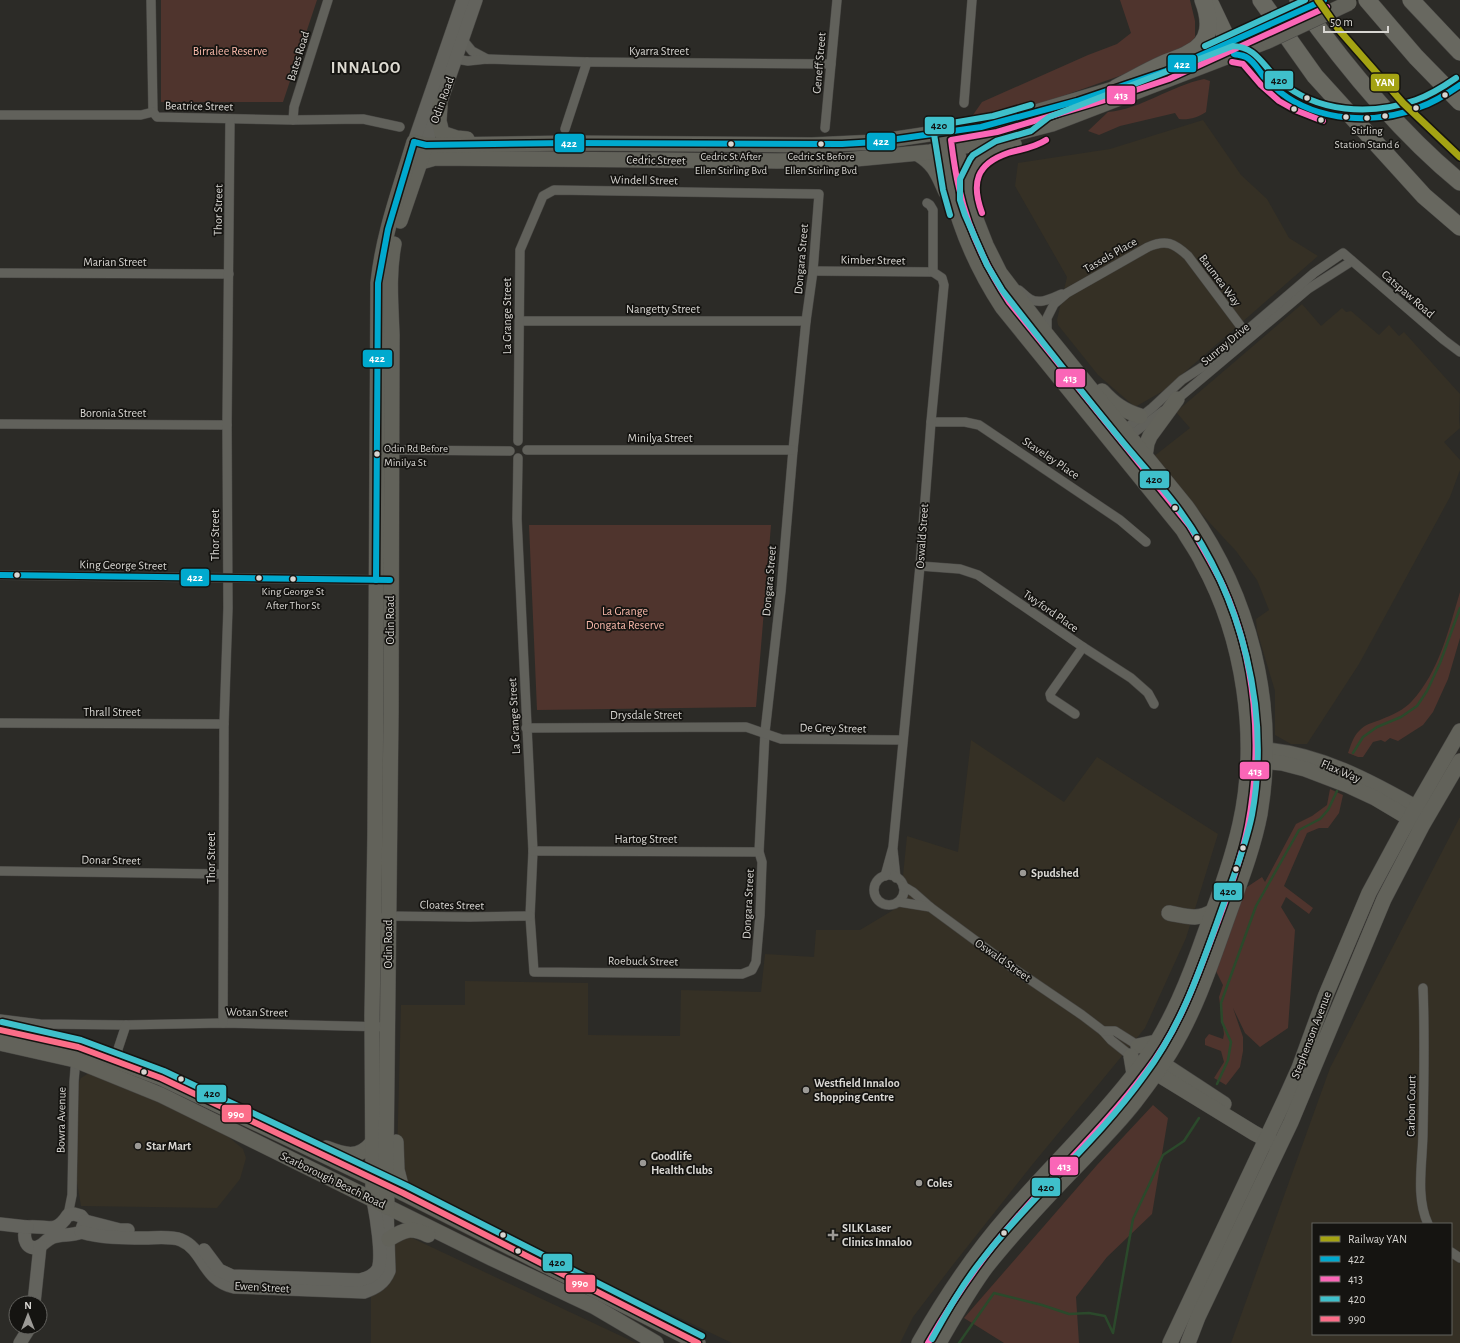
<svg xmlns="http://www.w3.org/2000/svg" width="1460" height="1343" font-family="'Alegreya Sans',sans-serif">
  <rect width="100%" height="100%" fill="#2c2b27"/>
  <!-- built -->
  <g fill="#353025" fill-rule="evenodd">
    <polygon points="1203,120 1241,175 1267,199 1289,238 1318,256 1163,391 1135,407 1098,375 1058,325 1057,320 1067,277 1015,186 1018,163 1110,149"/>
    <polygon points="1302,304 1321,326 1342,308 1346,312 1351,311 1379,335 1389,325 1399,336 1404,332 1460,394 1459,420 1460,428 1444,442 1460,460 1460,470 1450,497 1359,664 1307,744 1291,744 1275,735 1275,691 1257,631 1256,619 1269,610 1257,580 1236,551 1197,509 1153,457 1190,428 1176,412"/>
    <polygon points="971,740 1064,802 1097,757 1218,834 1186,938 1145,1028 1032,1165 952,1266 913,1317 900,1343 732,1343 404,1186 397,1159 401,1005 465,1005 465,981 588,983 588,1035 680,1036 681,990 761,992 765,954 814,957 816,930 860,930 900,906 907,836 958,852"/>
    <path d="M1460 817V1343H1231L1330 1068ZM1313 1224H1451V1334H1313Z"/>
    <polygon points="89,1073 155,1099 225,1134 243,1149 246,1158 240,1179 217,1208 81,1206 77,1182 78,1084 81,1078"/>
    <polygon points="402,1236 412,1238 636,1343 371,1343 371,1275 394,1276 394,1242"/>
  </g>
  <!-- green -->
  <g fill="#4f342d">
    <polygon points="161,0 317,0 283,102 161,102"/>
    <polygon points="1120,0 1190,0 1195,21 1195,37 1188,47 1145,67 1006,116 966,125 982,102 1088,55 1117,44 1131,33"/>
    <path d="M1204 79 1210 81 1206 112C1197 118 1189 120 1179 119L1175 113 1120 126 1099 135 1088 131 1108 112C1142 109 1170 86 1204 79Z"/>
    <polygon points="529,525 771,525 756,707 537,710"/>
    <path d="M1460 592V638L1448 679 1433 712 1423 725 1398 741 1390 738 1385 742 1381 740 1373 742 1363 757H1358L1348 753C1351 745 1353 737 1359 731 1365 724 1372 723 1380 720 1392 715 1404 710 1412 701 1439 672 1449 629 1460 592Z"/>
    <polygon points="1330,789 1343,795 1339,813 1328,828 1319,828 1307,833 1284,886 1313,908 1309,914 1286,897 1281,907 1295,930 1288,1028 1260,1047 1245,1033 1233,1008 1243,1037 1243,1051 1240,1067 1226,1085 1214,1078 1224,1062 1221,1051 1205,1045 1205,1039 1209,1034 1223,1039 1224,1034 1219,997 1223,985 1216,971 1244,889 1262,877 1265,882 1296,824 1312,816 1327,805"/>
    <polygon points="1153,1105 1168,1118 1152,1214 1107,1257 1076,1297 1079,1343 1004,1343 964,1318 1097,1165"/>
  </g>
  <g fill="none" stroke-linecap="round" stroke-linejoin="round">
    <!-- stream -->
    <g stroke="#2b492b" stroke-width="2.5">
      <polyline points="1353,753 1363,737 1377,727 1401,717 1417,706 1427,691 1440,663 1460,608"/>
      <polyline points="1217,1084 1228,1060 1231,1042 1222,1022 1221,1003 1256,906 1299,830 1320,819 1328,810 1337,791"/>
      <polyline points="959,1343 994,1293 1042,1305 1069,1314 1089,1313 1105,1316 1113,1333 1133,1219 1163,1155 1184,1141 1199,1118"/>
    </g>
    <defs>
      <g id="street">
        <polyline points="151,0 153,112"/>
        <polyline points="458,39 463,40 472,51 487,59"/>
        <polyline points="450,58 468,61 487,59 587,62 831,64"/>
        <polyline points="964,103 972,0"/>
        <polyline points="153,112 157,117 293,120 363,119 400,127"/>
        <polyline points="0,115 141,115 153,112"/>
        <polyline points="293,120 294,107 328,0"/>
        <polyline points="825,128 837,0"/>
        <polyline points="565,129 587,62"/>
        <polyline points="813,271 933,272"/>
        <polyline points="0,273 229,274"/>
        <path d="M1019 290C1023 293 1026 297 1030 299 1040 305 1052 298 1062 294"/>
        <polyline points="520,321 806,321"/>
        <path d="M1047 334V318L1054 304 1067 293 1148 247C1166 239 1174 243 1188 256L1248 336"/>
        <polyline points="1175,401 1308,289 1352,261"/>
        <polyline points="931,422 965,422 979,425 1120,520 1146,542"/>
        <polyline points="0,424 227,425"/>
        <polyline points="518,441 520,250 543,196 554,190 819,194 813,271 806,321 793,450 781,591 765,732 759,852 762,862 760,915 756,962 752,970 742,974 534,972 530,916 533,851 517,519 518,458"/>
        <polyline points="1110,441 1152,408 1182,380 1210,362 1314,273 1343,253 1444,340 1460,352"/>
        <polyline points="1115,447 1163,411"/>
        <polyline points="388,450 510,451"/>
        <polyline points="527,450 793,450"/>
        <polyline points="920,566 960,569 978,575 1083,647 1131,678 1148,693 1154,704"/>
        <polyline points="0,575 381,580"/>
        <polyline points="1075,714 1051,698 1050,694 1083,647"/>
        <polyline points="0,723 224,724"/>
        <polyline points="526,728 746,727 781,739 902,740"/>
        <polyline points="893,850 896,878"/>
        <polyline points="533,851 759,852"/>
        <polyline points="0,871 222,874"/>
        <circle cx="889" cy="890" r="15"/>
        <polyline points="885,876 893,847 920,566 931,422 944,285 942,278 933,272 933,210 930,205 927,203"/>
        <polyline points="903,886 913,892 930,907"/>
        <polyline points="899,902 930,907 1010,966 1082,1015 1103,1031 1111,1040 1131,1056 1156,1073"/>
        <polyline points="385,916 470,917 530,916"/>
        <path d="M1423 988C1425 1035 1424 1083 1423 1131 1423 1161 1415 1196 1428 1224"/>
        <polyline points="0,1019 40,1024 126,1025 223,1023 388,1027"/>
        <polyline points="223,1023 224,724 228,608 227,425 230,119"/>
        <polyline points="1103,1031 1115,1031 1134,1043 1163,1064"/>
        <polyline points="121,1062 118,1053 118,1049 126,1025"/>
        <polyline points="68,1215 72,1195 74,1082 76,1057"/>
        <polyline points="1451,1252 1460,1258"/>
      </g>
      <g id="secondary">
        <polyline points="414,142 463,0"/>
        <polyline points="426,145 476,0"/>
        <path d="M74 1214 81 1216 85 1221 81 1232C72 1236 62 1234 53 1237 47 1239 44 1244 40 1246 27 1253 21 1237 27 1227 48 1225 55 1235 68 1215Z"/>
        <polyline points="85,1221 120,1230 128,1230"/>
        <polyline points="0,1224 27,1227"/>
        <path d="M81 1232C102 1238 124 1238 145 1238 156 1238 171 1236 181 1240 205 1250 203 1280 234 1287L364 1292C376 1288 384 1283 389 1271L387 1207"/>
        <path d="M204 1250 219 1270 232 1276 360 1280C367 1278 374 1276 378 1269 383 1256 376 1215 373 1200"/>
        <polyline points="34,1303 40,1246"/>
        <polyline points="20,1343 30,1327"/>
      </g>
      <g id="primary">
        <polyline points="1183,63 1259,29"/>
        <polyline points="440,106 439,121 442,133 457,138 467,139"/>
        <path d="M918 154C935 164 938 175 946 192"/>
        <polyline points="414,160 421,162 435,158 777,161 845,160 930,152 970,145 1052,124 1268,41"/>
        <path d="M968 190C969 160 987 151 1014 144"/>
        <polyline points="400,221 426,145"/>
        <path d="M1102 391C1114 404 1124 411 1140 416"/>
        <polyline points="1145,456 1147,443 1150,436 1177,399"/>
        <path d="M1256 749C1317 752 1372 782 1424 812"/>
        <polyline points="1256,761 1282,763 1305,769 1347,785 1375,798 1417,823"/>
        <path d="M1169 913C1186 916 1197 921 1213 911"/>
        <polyline points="0,1030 78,1047 161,1078 403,1193 698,1343"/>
        <polyline points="0,1043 75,1060 161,1095 491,1258 595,1307 656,1343"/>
        <polyline points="1138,1046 1156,1042"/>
        <polyline points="1131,1056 1134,1074"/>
        <polyline points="1163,1064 1224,1104"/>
        <polyline points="1156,1073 1254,1133 1275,1144"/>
        <polyline points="396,1142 397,1170 403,1193"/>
        <path d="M326 1148C344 1155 358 1160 372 1143"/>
        <path d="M373 1200 372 1015 375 834 378 283C383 234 400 189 414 142L426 145H436L569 143 812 145 876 142 995 124 1127 85"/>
        <path d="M387 1207 386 1163 391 713 392 335C391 305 388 274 394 244"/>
        <path d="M389 1239C405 1229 411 1227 428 1235"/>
        <path d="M919 1343C945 1297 974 1254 1009 1214 1053 1164 1102 1117 1142 1064 1171 1025 1190 976 1206 930 1219 896 1232 860 1240 824 1259 739 1244 638 1202 562 1197 551 1189 541 1183 530L1002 307C978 270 961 233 951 190 947 172 945 152 942 133"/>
        <path d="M939 1343C954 1317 969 1290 987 1266 1015 1231 1046 1198 1077 1166 1097 1145 1117 1125 1135 1102 1147 1086 1160 1069 1171 1051 1196 1010 1211 964 1227 919 1239 885 1253 850 1260 814 1278 705 1250 594 1186 506L1047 335 1000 273 986 245 968 199 953 131"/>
        <polyline points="1170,1343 1286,1097 1299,1068 1325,997 1369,893 1403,830 1460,731"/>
        <polyline points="1188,1343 1198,1317 1291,1122 1384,899 1422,826 1460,761"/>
      </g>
      <g id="highway">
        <polyline points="1261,0 1315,76 1424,196 1460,227"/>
        <path d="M1298 0C1345 66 1398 131 1460 182"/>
        <polyline points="1367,0 1416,57 1460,102"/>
        <polyline points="1411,0 1460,52"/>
        <polyline points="1211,5 1229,43"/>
        <path d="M1116 88C1132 80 1147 71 1163 64 1172 60 1181 58 1189 53 1212 42 1211 21 1203 0"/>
      </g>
    </defs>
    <!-- street casing -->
    <use href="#street" stroke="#474643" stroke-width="10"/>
    <!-- secondary casing -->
    <use href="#secondary" stroke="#474643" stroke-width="14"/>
    <!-- primary casing -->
    <use href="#primary" stroke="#474643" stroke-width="16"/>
    <!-- highway casing -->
    <use href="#highway" stroke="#474643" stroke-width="18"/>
    <!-- street -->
    <use href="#street" stroke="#61615b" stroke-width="9"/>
    <!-- secondary -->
    <use href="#secondary" stroke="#63635d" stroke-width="13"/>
    <!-- primary -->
    <use href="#primary" stroke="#62625a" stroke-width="15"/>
    <!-- highway -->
    <use href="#highway" stroke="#686860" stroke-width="17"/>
    <defs>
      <g id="primary-bridge">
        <polyline points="1259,29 1317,3"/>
        <polyline points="1268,41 1349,3"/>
      </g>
    </defs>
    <!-- primary-bridge casing -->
    <use href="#primary-bridge" stroke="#474643" stroke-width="16" stroke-linecap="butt"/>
    <!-- primary-bridge -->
    <use href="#primary-bridge" stroke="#62625a" stroke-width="15"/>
    <defs>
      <g id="bus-1">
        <path d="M1234 54C1238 55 1242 55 1246 57 1254 61 1259 71 1264 77 1269 82 1275 87 1280 92 1318 122 1376 125 1420 107 1435 102 1447 94 1460 85"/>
        <polyline points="414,142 426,145 569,143 842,144 876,142 981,127 1077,101 1166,71 1324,0"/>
        <polyline points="0,575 390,580"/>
        <polyline points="376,580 378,283 388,229 414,142"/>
      </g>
      <g id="bus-2">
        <polyline points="1232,62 1243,64 1261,85 1279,101 1295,110 1323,121"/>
        <path d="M982 213C971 183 976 164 1008 153 1021 149 1034 148 1046 140"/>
        <path d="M928 1343C953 1300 981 1258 1014 1221 1058 1170 1107 1124 1147 1070 1179 1029 1196 980 1214 932 1227 897 1241 861 1248 825 1263 746 1256 660 1223 586 1213 565 1201 545 1189 525L1009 302C986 267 968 229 959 188 955 172 953 156 951 140L997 132 1118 96 1169 79 1327 7"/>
      </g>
      <g id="bus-3">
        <polyline points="1205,46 1305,0"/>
        <polyline points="950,215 943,190 934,134 935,128 940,125 993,116 1031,105"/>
        <polyline points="2,1022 81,1040 164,1071 407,1186 702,1336"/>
        <path d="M932 1339C947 1312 962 1285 981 1261 1031 1196 1096 1143 1144 1076 1183 1024 1202 964 1224 903 1234 875 1246 845 1252 815 1271 711 1242 597 1180 511 1161 485 1138 461 1117 435 1078 387 1040 339 1002 290L987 265 965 215 960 200V179L970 159 973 155 996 141 1031 131 1049 117 1233 46C1257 47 1263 67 1280 81 1317 113 1371 116 1416 100 1430 95 1443 87 1456 78"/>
      </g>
      <polyline id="bus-4" points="0,1030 78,1047 161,1078 403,1193 698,1343"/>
    </defs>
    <!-- bus-1 casing -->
    <use href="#bus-1" stroke="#151411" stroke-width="9"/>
    <!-- bus-2 casing -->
    <use href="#bus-2" stroke="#151411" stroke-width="9"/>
    <!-- bus-3 casing -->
    <use href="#bus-3" stroke="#151411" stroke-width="9"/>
    <!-- bus-4 casing -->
    <use href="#bus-4" stroke="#151411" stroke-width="9"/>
    <!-- bus-1 -->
    <use href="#bus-1" stroke="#00a9ce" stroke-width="6"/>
    <!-- bus-2 -->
    <use href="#bus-2" stroke="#fa66b7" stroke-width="6"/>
    <!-- bus-3 -->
    <use href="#bus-3" stroke="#3fc0cb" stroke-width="6"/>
    <!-- bus-4 -->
    <use href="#bus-4" stroke="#fb6d88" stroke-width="6"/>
    <defs>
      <polyline id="rail-1" points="1318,0 1339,30 1403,103 1460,157"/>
    </defs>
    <!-- rail-1 casing -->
    <use href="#rail-1" stroke="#151411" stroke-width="10"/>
    <!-- rail-1 -->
    <use href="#rail-1" stroke="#a4a313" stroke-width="7"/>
  </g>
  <!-- markers -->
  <g fill="#d8d6d2" stroke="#151411" stroke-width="1.5">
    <circle cx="1445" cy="95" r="3.5"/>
    <circle cx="1307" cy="98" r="3.5"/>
    <circle cx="1416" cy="108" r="3.5"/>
    <circle cx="1294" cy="109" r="3.5"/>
    <circle cx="1385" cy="116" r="3.5"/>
    <circle cx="1346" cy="117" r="3.5"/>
    <circle cx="1367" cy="118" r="3.5"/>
    <circle cx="1321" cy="120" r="3.5"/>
    <circle cx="731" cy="144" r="3.5"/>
    <circle cx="821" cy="144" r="3.5"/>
    <circle cx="377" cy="454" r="3.5"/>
    <circle cx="1175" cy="508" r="3.5"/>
    <circle cx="1197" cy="538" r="3.5"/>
    <circle cx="17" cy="575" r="3.5"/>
    <circle cx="259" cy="578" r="3.5"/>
    <circle cx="293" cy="579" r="3.5"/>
    <circle cx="1243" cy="848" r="3.5"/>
    <circle cx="1236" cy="869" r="3.5"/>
    <circle cx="144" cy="1072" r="3.5"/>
    <circle cx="181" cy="1079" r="3.5"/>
    <circle cx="1004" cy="1233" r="3.5"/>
    <circle cx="503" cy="1235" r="3.5"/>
    <circle cx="518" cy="1251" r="3.5"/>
  </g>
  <g fill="#9c9a96" stroke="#151411" stroke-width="1.5">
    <circle cx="1023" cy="873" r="4"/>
    <circle cx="806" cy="1090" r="4"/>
    <circle cx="138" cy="1146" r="4"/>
    <circle cx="643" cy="1163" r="4"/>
    <circle cx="919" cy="1183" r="4"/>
    <path d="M831 1229h4v4h4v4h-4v4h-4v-4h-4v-4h4z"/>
  </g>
  <g text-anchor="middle" stroke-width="3.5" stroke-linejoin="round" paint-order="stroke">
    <!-- bus labels -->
    <g font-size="11" fill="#d8d6d2" stroke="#151411">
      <text x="1367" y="134">Stirling<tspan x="1367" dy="14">Station Stand 6</tspan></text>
      <text x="731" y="160">Cedric St After<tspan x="731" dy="14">Ellen Stirling Bvd</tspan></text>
      <text x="821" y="160">Cedric St Before<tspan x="821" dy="14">Ellen Stirling Bvd</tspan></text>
      <text x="384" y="452" text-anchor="start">Odin Rd Before<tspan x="384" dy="14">Minilya St</tspan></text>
      <text x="293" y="595">King George St<tspan x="293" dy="14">After Thor St</tspan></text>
    </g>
    <!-- park labels -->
    <g font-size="12" fill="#f9b9aa" stroke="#151411">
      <text x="230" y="55">Birralee Reserve</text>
      <text x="625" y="615">La Grange<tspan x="625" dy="14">Dongata Reserve</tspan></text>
    </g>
    <!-- street labels -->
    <g font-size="12" fill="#d8d6d2" stroke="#151411">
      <text x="659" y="55">Kyarra Street</text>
      <text transform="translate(298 56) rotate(-73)" y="4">Bates Road</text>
      <text transform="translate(819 63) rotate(-85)" y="4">Geneff Street</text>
      <text transform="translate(442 100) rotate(-70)" y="4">Odin Road</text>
      <text transform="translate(199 106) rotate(1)" y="4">Beatrice Street</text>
      <text transform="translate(656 160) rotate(1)" y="4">Cedric Street</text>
      <text transform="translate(644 180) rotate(1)" y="4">Windell Street</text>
      <text transform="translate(218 210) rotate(-89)" y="4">Thor Street</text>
      <text transform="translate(1110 255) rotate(-30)" y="4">Tassels Place</text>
      <text transform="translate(801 259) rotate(-85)" y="4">Dongara Street</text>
      <text transform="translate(873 260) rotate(1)" y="4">Kimber Street</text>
      <text x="115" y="266">Marian Street</text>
      <text transform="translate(1220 280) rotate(53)" y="4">Baumea Way</text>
      <text transform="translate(1408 294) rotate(41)" y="4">Catspaw Road</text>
      <text x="663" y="313">Nangetty Street</text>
      <text transform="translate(507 316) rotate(-90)" y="4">La Grange Street</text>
      <text transform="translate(1225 344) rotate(-40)" y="4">Sunray Drive</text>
      <text x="113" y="417">Boronia Street</text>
      <text x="660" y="442">Minilya Street</text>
      <text transform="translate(1051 458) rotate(34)" y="4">Staveley Place</text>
      <text transform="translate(215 535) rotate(-90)" y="4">Thor Street</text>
      <text transform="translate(922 536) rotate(-86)" y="4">Oswald Street</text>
      <text transform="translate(123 565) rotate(1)" y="4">King George Street</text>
      <text transform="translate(769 581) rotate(-85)" y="4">Dongara Street</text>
      <text transform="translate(1051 611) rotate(35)" y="4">Twyford Place</text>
      <text transform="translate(390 620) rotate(-90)" y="4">Odin Road</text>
      <text x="112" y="716">Thrall Street</text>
      <text x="646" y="719">Drysdale Street</text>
      <text transform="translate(514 716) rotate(-93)" y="4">La Grange Street</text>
      <text transform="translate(833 728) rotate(1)" y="4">De Grey Street</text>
      <text transform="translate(1341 771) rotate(23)" y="4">Flax Way</text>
      <text x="646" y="843">Hartog Street</text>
      <text transform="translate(211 858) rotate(-90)" y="4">Thor Street</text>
      <text transform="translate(111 860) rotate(1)" y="4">Donar Street</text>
      <text transform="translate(748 904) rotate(-87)" y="4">Dongara Street</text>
      <text transform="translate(452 905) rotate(1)" y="4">Cloates Street</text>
      <text transform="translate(388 944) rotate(-90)" y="4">Odin Road</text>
      <text transform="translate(1003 960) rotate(35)" y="4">Oswald Street</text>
      <text transform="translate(643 961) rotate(1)" y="4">Roebuck Street</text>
      <text transform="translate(257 1012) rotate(1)" y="4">Wotan Street</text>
      <text transform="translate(1311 1035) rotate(-69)" y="4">Stephenson Avenue</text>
      <text transform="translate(1411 1106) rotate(-89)" y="4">Carbon Court</text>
      <text transform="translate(61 1120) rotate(-89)" y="4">Bowra Avenue</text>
      <text transform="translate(333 1180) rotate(26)" y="4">Scarborough Beach Road</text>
      <text transform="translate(262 1287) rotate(3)" y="4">Ewen Street</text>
    </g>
    <!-- poi labels -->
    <g font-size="12" font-weight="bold" fill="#d8d6d2" stroke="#151411" text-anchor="start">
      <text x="1031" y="877">Spudshed</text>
      <text x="814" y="1087">Westfield Innaloo<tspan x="814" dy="14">Shopping Centre</tspan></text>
      <text x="146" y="1150">Star Mart</text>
      <text x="651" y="1160">Goodlife<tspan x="651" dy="14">Health Clubs</tspan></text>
      <text x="927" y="1187">Coles</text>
      <text x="842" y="1232">SILK Laser<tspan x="842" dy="14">Clinics Innaloo</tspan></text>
    </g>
    <!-- district labels -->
    <g font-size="16" font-weight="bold" letter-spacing="1" fill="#dddad1" stroke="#151411">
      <text x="366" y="73">INNALOO</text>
    </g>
  </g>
  <g stroke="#151411" stroke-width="1.5">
    <rect x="1167" y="54" width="30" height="19" rx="4" fill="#00a9ce"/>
    <rect x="1264" y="70" width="30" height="20" rx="4" fill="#3fc0cb"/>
    <rect x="1370" y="73" width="30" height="19" rx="4" fill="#a4a313"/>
    <rect x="1106" y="85" width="30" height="20" rx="4" fill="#fa66b7"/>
    <rect x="924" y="116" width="31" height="19" rx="4" fill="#3fc0cb"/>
    <rect x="866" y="132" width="30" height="19" rx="4" fill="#00a9ce"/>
    <rect x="554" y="133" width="31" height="20" rx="4" fill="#00a9ce"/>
    <rect x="362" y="349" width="31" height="19" rx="4" fill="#00a9ce"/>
    <rect x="1055" y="368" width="31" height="20" rx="4" fill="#fa66b7"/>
    <rect x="1139" y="470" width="31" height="19" rx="4" fill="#3fc0cb"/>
    <rect x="180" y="568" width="30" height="19" rx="4" fill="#00a9ce"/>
    <rect x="1239" y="761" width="31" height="19" rx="4" fill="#fa66b7"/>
    <rect x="1213" y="882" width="30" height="19" rx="4" fill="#3fc0cb"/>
    <rect x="196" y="1084" width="31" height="19" rx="4" fill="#3fc0cb"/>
    <rect x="221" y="1104" width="31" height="19" rx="4" fill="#fb6d88"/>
    <rect x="1049" y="1156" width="30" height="20" rx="4" fill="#fa66b7"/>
    <rect x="1031" y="1177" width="30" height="20" rx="4" fill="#3fc0cb"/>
    <rect x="542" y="1253" width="31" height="19" rx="4" fill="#3fc0cb"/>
    <rect x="565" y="1274" width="31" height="19" rx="4" fill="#fb6d88"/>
  </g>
  <g font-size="11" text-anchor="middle" font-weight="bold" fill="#fff">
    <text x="1182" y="68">422</text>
    <text x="1385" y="86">YAN</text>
    <text x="1121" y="99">413</text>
    <text x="881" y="145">422</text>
    <text x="569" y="147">422</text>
    <text x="377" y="362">422</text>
    <text x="1070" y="382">413</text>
    <text x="195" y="581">422</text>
    <text x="1255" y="775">413</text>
    <text x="236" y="1118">990</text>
    <text x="1064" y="1170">413</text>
    <text x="580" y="1287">990</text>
  </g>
  <g font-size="11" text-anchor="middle" font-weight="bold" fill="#111">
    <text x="1279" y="84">420</text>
    <text x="939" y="129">420</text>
    <text x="1154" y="483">420</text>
    <text x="1228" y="895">420</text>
    <text x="212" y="1097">420</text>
    <text x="1046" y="1191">420</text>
    <text x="557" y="1266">420</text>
  </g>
  <!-- legend -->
  <rect x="1312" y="1223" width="140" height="112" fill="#151411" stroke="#63625e"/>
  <rect x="1320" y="1236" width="20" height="6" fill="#a4a313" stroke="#63625e"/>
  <text x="1348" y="1243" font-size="12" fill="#d8d6d2">Railway YAN</text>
  <rect x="1320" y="1256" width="20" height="6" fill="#00a9ce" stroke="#63625e"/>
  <text x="1348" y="1263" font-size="12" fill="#d8d6d2">422</text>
  <rect x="1320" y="1276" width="20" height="6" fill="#fa66b7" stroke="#63625e"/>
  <text x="1348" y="1283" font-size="12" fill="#d8d6d2">413</text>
  <rect x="1320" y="1296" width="20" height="6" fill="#3fc0cb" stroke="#63625e"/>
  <text x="1348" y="1303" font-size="12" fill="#d8d6d2">420</text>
  <rect x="1320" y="1316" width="20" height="6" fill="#fb6d88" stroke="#63625e"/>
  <text x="1348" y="1323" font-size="12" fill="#d8d6d2">990</text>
  <!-- north arrow -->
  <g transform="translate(28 1315)"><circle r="19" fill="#151411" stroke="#63625e"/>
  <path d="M0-3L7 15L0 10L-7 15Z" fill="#9c9a96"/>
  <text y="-6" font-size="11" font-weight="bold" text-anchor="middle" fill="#d8d6d2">N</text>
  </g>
  <!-- scale -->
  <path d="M1324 26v6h64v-6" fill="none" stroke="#d8d6d2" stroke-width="2"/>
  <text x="1330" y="26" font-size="12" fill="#d8d6d2" stroke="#151411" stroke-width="3" paint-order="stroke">50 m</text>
</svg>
